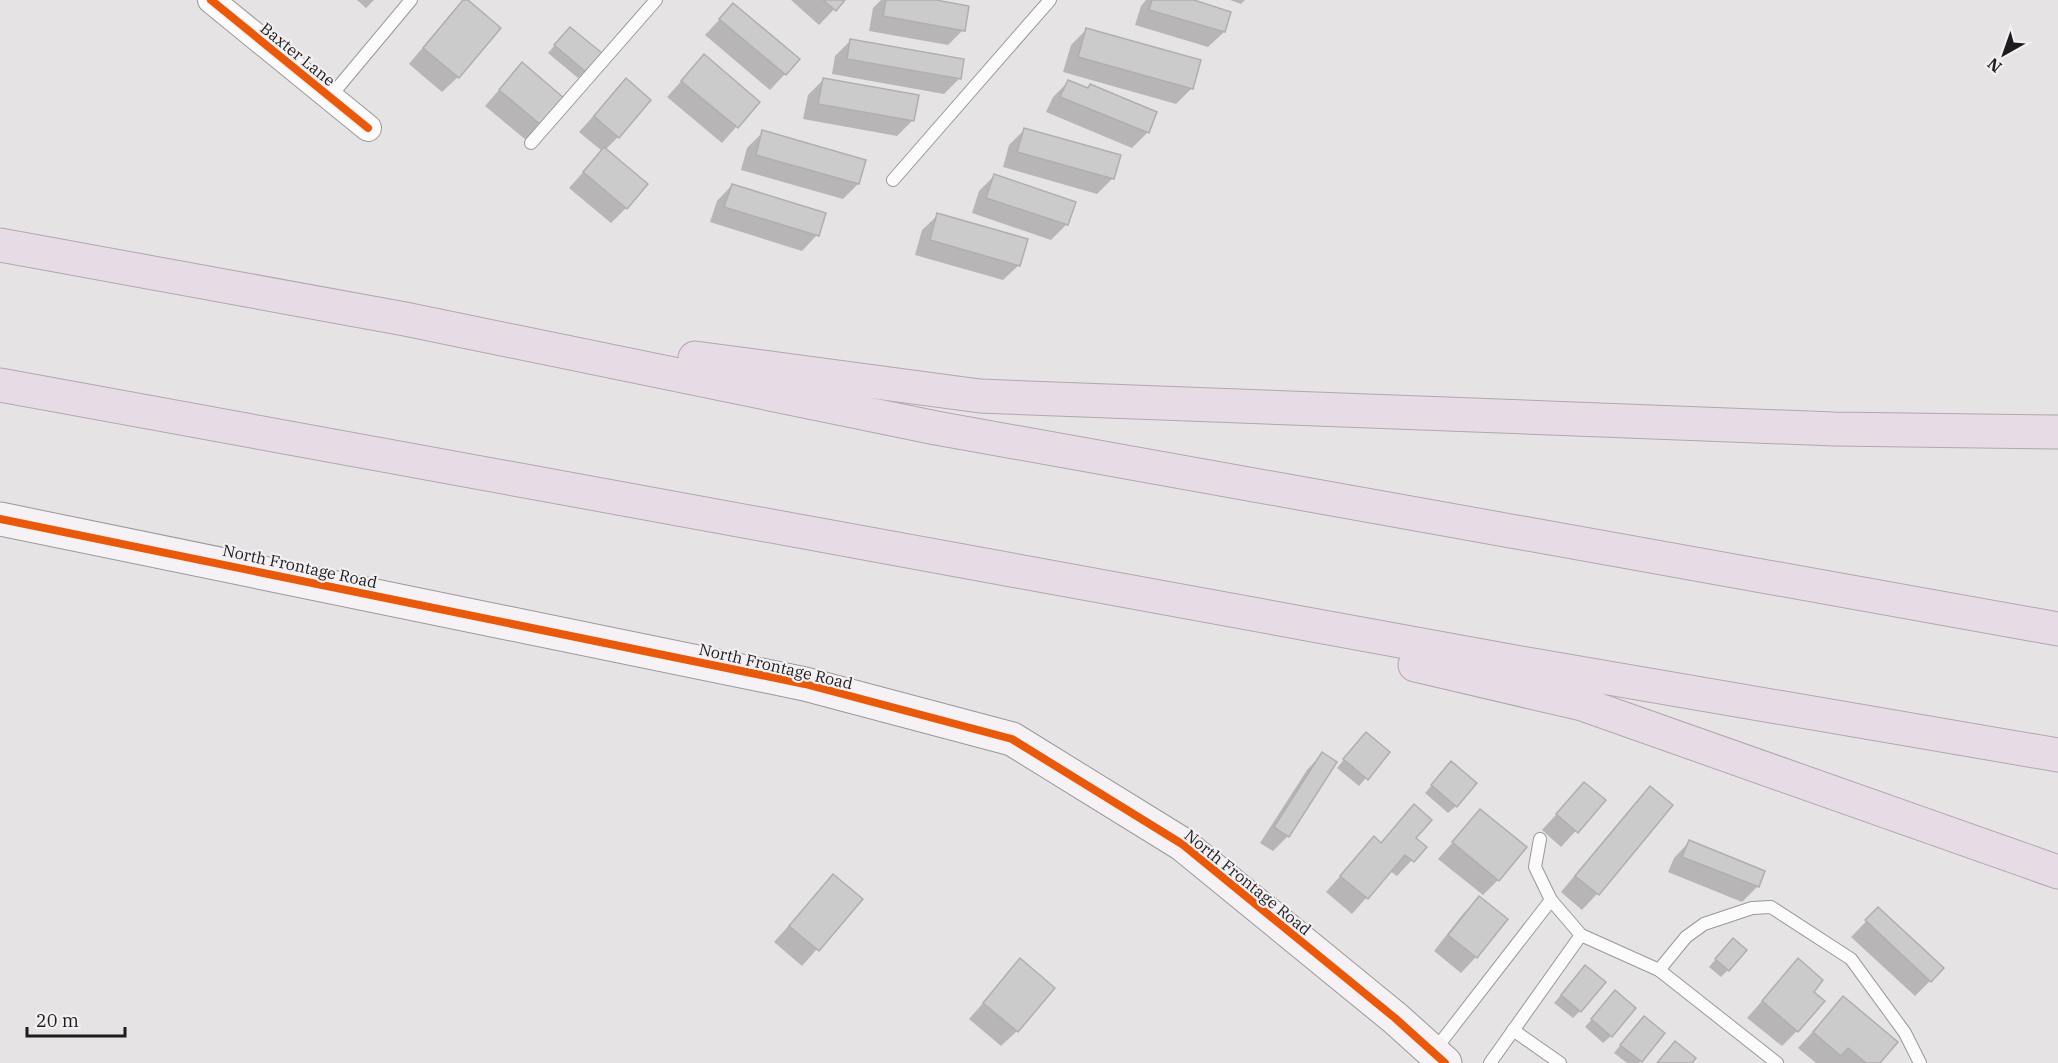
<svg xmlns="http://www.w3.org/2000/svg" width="2058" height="1063" font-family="'IBM Plex Serif',serif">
  <rect width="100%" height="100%" fill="#e5e3e4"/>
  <!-- shadow -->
  <g fill="#0003">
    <polygon points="357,0 374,0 366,8"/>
    <polygon points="465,0 458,77 442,92 409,64 450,15"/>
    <polygon points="791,0 843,0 819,25"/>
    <polygon points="881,0 928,0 963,30 948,45 869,31 873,8"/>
    <polygon points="1146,0 1189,0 1230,13 1224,32 1208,47 1135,25 1141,6"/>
    <polygon points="1230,0 1245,0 1241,4"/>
    <polygon points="733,5 785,74 770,90 705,35"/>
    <polygon points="1086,30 1192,88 1176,104 1063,72 1071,45"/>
    <polygon points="563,36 585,71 578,78 548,53"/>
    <polygon points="851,40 963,60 959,79 944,94 832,74 835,56"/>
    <polygon points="704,56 758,102 722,143 667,97"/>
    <polygon points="522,64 541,125 526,140 485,106"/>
    <polygon points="626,80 618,137 605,150 626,208 611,223 569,188 602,151 579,132"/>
    <polygon points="823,80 913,120 897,136 803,119 808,95"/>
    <polygon points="1068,82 1087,89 1090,86 1148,132 1132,148 1046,112 1053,97"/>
    <polygon points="1024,130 1113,178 1097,194 1003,167 1009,145"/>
    <polygon points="763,132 858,184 843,199 741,170 747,148"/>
    <polygon points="994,176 1074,203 1066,225 1051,240 972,213 979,191"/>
    <polygon points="732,185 817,235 802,251 710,222 717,201"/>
    <polygon points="938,215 1019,265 1003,280 915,255 922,230"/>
    <polygon points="1359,741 1388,752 1359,786 1337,768"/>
    <polygon points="1322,754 1288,836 1273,851 1260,843 1307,770"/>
    <polygon points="1444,771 1456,806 1448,813 1425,793"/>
    <polygon points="1584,784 1604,800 1561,847 1542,830"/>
    <polygon points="1650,788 1671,805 1597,894 1582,910 1561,892 1635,803"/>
    <polygon points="1414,806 1414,839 1424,847 1397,876 1390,871 1352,914 1326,892 1374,838 1380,843"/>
    <polygon points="1480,811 1498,880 1483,895 1438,859"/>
    <polygon points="1689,842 1758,886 1742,902 1668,872 1674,858"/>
    <polygon points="833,876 861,899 802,966 774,942"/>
    <polygon points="1479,898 1506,919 1476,957 1461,973 1434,951 1463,914"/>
    <polygon points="1878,909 1930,981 1915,996 1851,937"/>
    <polygon points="1726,947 1728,970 1721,977 1709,967"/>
    <polygon points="1798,960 1812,992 1797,1031 1782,1046 1747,1018"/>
    <polygon points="1020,961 1017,1031 1001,1046 969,1019"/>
    <polygon points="1578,975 1580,1011 1573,1018 1554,1003"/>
    <polygon points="1843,998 1878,1063 1816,1063 1798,1048"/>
    <polygon points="1608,1000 1611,1036 1603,1043 1585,1027"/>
    <polygon points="1637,1025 1663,1033 1639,1063 1627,1063 1614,1053"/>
  </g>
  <!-- building -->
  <g fill="#cccbcc" stroke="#b0aeaf" stroke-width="1.5">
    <polygon points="463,0 468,0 501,28 459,78 423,48"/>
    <polygon points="823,0 845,0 836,11"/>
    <polygon points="886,0 936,0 969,6 965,31 883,16"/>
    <polygon points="1152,0 1194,0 1231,12 1225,32 1149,10"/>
    <polygon points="733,3 800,59 786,75 719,19"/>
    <polygon points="570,27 602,53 586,72 554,45"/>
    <polygon points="1086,28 1201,60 1193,89 1078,57"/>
    <polygon points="850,39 964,59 961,79 847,59"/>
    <polygon points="704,54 760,102 738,128 681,81"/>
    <polygon points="522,62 565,99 542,126 499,90"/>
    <polygon points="626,78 651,100 619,138 594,116"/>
    <polygon points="823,78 919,95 914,121 818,104"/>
    <polygon points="1068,80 1088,88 1090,84 1157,112 1149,133 1060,97"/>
    <polygon points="1024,128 1121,155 1114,179 1017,152"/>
    <polygon points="762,130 866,160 859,184 756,155"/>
    <polygon points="604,147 648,184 627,209 583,172"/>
    <polygon points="994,174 1076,202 1068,225 986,198"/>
    <polygon points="732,184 826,213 819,236 724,207"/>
    <polygon points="937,213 1028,239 1020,266 930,240"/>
    <polygon points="1366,732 1390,752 1368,780 1343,759"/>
    <polygon points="1322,752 1337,762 1289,837 1274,827"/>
    <polygon points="1451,761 1477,783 1457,807 1431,785"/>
    <polygon points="1584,782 1606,800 1578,833 1556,814"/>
    <polygon points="1650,786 1673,805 1599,895 1575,876"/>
    <polygon points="1414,804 1432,820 1416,838 1427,847 1414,862 1405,855 1368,899 1340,876 1374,836 1381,843"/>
    <polygon points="1480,809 1527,847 1499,881 1452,842"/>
    <polygon points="1689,840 1765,871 1759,887 1682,857"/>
    <polygon points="833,874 863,899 819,951 789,926"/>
    <polygon points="1479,896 1508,919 1477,958 1448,935"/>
    <polygon points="1878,907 1944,968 1931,982 1865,920"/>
    <polygon points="1733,938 1747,950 1729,971 1715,959"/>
    <polygon points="1020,958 1055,988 1018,1032 983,1003"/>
    <polygon points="1798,958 1823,980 1814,992 1825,1001 1798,1032 1762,1001"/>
    <polygon points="1585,965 1606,982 1581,1012 1561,995"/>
    <polygon points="1615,990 1636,1008 1612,1037 1591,1019"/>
    <polygon points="1843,996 1898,1042 1880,1063 1866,1063 1848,1048 1841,1056 1813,1032"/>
    <polygon points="1644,1016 1665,1033 1642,1062 1620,1045"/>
    <polygon points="1675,1041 1696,1058 1692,1063 1657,1063"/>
  </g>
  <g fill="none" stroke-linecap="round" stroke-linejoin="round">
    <defs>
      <g id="lane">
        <polyline points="330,97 411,0"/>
        <polyline points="531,143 656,0"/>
        <polyline points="893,180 1050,0"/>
        <polyline points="1540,839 1535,867 1551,900 1581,935"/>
        <polyline points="1659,970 1777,1063"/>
        <polyline points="1513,1030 1560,1063"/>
        <polyline points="1434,1051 1551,900"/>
        <polyline points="1490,1063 1581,935 1659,970 1686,937 1704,924 1752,908 1771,907 1851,959 1905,1033 1920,1063"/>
      </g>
      <polyline id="street" points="211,0 368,128"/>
      <polyline id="secondary" points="0,519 805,684 1012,739 1182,844 1395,1018 1445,1063"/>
      <g id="highway">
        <polyline points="0,245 405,319 936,428 2058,629"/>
        <polyline points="695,358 980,396 1834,429 2058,432"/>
        <polyline points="0,385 1515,662 2058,755"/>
        <polyline points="1415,665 1582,704 2058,872"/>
      </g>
    </defs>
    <!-- lane casing -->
    <use href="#lane" stroke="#9a9899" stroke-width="14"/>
    <!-- street casing -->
    <use href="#street" stroke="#9a9899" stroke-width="28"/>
    <!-- secondary casing -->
    <use href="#secondary" stroke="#9a9899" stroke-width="35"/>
    <!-- highway casing -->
    <use href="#highway" stroke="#b2a6b0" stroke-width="35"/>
    <!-- lane -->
    <use href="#lane" stroke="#fbfbfb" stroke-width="12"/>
    <!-- street -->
    <use href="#street" stroke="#fbfbfb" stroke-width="26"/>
    <!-- secondary -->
    <use href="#secondary" stroke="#f5f1f4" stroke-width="33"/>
    <!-- highway -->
    <use href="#highway" stroke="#e7dbe5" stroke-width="33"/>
    <defs>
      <g id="cycleway">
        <polyline points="211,0 368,128"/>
        <polyline points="0,519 805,684 1012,739 1182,844 1395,1018 1445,1063"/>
      </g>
    </defs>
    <!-- cycleway casing -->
    <use href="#cycleway" stroke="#f3eff2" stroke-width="11"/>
    <!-- cycleway -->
    <use href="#cycleway" stroke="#e8590c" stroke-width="8"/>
  </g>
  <g text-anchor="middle" stroke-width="4.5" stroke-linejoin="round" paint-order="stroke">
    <!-- street labels -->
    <g font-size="16" fill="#1e1c1e" stroke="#f3eff2">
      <text transform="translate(298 54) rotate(39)" y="6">Baxter Lane</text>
      <text transform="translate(300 566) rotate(12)" y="6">North Frontage Road</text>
      <text transform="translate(776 666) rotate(13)" y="6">North Frontage Road</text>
      <text transform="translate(1248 882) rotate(39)" y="6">North Frontage Road</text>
    </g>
  </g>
  <!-- north arrow -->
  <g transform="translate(2004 54) rotate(220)" stroke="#f3eff2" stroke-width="4.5" paint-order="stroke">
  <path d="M0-4.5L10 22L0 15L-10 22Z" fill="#1e1c1e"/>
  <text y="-9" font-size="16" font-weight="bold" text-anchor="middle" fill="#1e1c1e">N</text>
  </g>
  <!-- scale -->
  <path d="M27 1027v9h98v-9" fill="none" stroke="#1e1c1e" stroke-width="3"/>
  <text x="36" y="1027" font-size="18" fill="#1e1c1e" stroke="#f3eff2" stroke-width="4.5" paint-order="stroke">20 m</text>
</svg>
